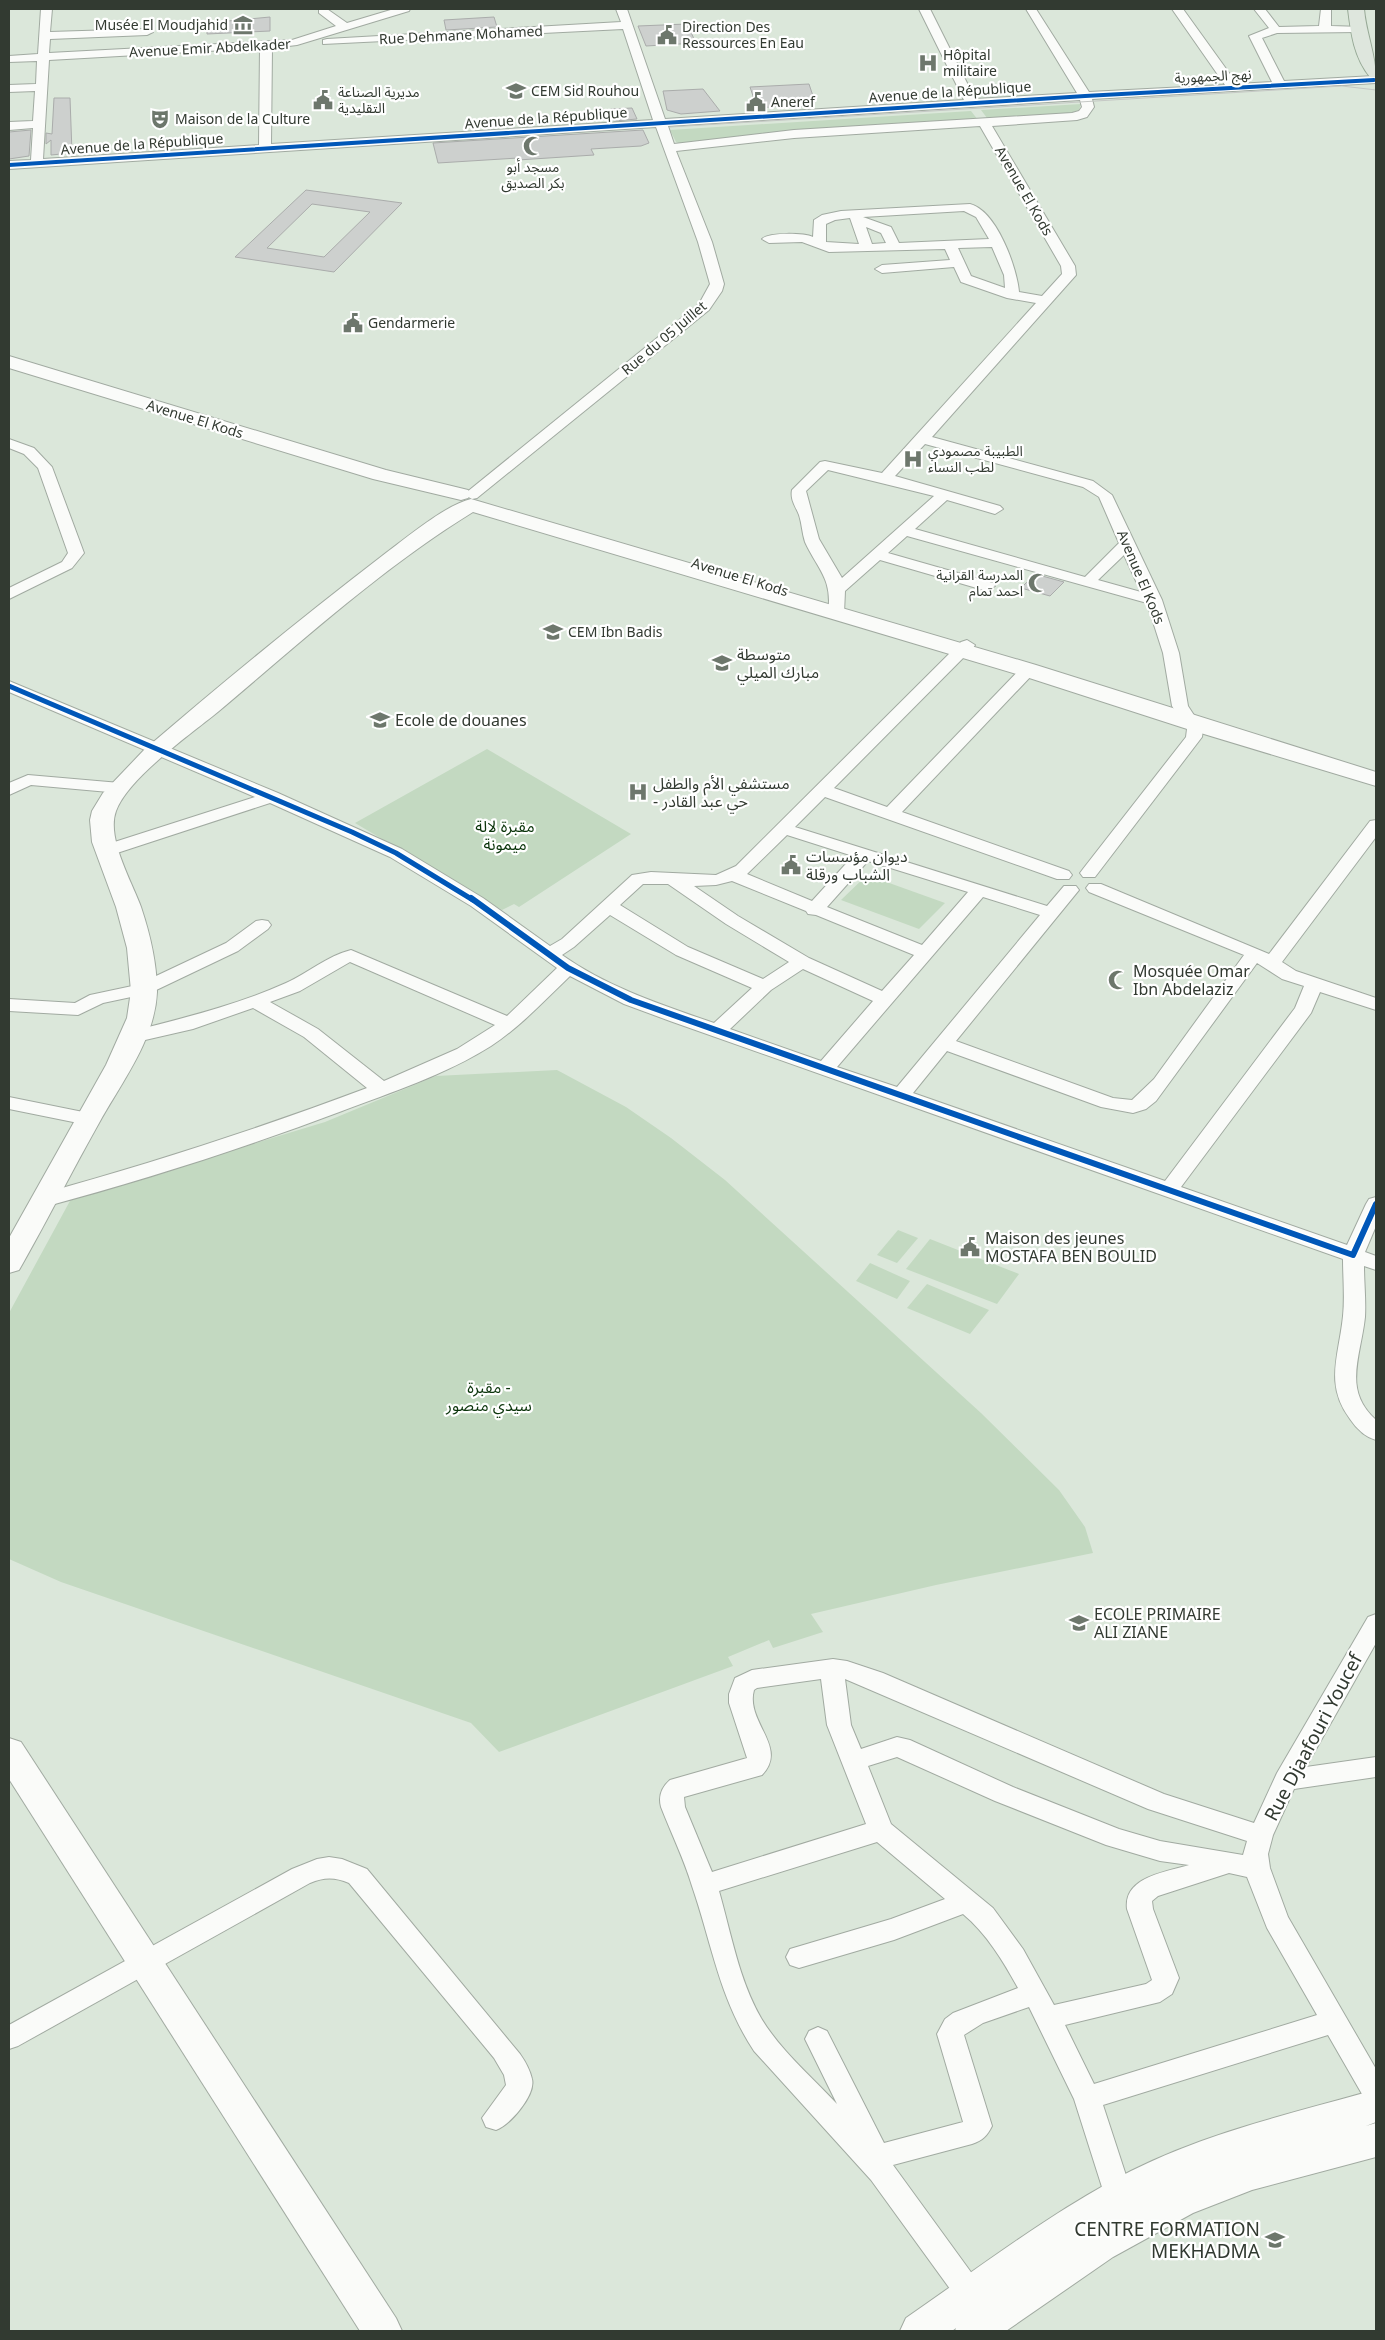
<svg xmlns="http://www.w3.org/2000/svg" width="1385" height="2340" font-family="'Noto Sans','Noto Sans Arabic',sans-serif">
  <rect width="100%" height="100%" fill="#dbe7da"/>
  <!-- green -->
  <g fill="#c3d9c1">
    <polygon points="1081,104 1079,110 1067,114 987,118 981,110"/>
    <polygon points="971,111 978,120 681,144 676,142 670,130"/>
    <polygon points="487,749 631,834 519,907 514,904 502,910 355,823"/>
    <polygon points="867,875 945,903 919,929 841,900"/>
    <polygon points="557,1070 626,1107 671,1138 725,1180 981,1413 1059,1490 1085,1527 1093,1553 936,1585 811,1614 823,1632 773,1648 769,1640 728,1657 733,1666 499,1752 471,1723 61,1582 9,1559 9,1313 71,1199 325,1122 436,1076"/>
    <polygon points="898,1230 918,1238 897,1263 877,1255"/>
    <polygon points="930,1239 1019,1274 997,1304 906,1269"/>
    <polygon points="870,1263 910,1281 897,1299 856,1281"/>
    <polygon points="927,1284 989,1310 970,1334 907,1308"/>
  </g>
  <!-- building -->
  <g fill="#cdd0ce" stroke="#aaacab" fill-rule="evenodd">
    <polygon points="270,17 270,31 207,34 207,23"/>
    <polygon points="494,17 497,27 446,30 444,20"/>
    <polygon points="687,24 696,43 646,46 638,26"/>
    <polygon points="809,84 815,102 800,107 796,105 757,108 750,87"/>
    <polygon points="703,89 720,111 681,114 667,110 663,91"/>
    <polygon points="54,98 70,98 72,153 51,155 51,140 46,144 46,133 52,134"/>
    <polygon points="632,108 637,119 614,121 611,109"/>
    <polygon points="31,130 29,156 9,159 9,132"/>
    <polygon points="643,130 649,143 641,146 591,149 594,155 518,160 518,158 438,163 433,143"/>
    <path d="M306 190 402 203 334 272 235 257ZM312 204 370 212 324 257 267 248Z"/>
    <polygon points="1035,574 1064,582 1050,596 1021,588"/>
  </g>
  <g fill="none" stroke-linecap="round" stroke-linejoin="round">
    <defs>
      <g id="street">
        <path d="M41 9H52L50 32 147 29 153 32 147 35 50 39 49 53 292 40 336 26 319 13V9H327L347 23 394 9H410L409 11 297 45 272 48 271 144 653 120 623 29 323 44V40L327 39 621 22 616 9H627L665 119 964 100 919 9H930L975 99 1077 93 1026 9H1036L1089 92 1225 85 1172 9H1183L1237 84 1272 82 1249 36 1269 28 1254 9H1265L1279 27 1319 26 1321 9H1331V26L1362 27V31L1358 32 1277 33 1262 38 1284 81 1374 76 1376 77V83L1092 99 1094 107 1087 117 1077 120 992 126 1075 266 1076 275 932 437 1093 481 1112 495 1162 600 1179 653 1188 706 1203 729 1202 737 1095 877H1083L1080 873 1083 869 1186 737 1187 729 1172 706 1163 653 1147 603 907 536 888 553 993 583 995 586 987 591 880 560 845 591 844 613 842 616 836 618 828 613C833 579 818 570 805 542 802 533 802 524 799 515 796 507 790 500 792 490L820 462 825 461 882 473 1036 303 1007 298 961 282 954 267 882 273 875 269 882 265 950 260 945 249 829 252 802 242 769 243 762 239C769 232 804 233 813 237L814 220 822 215 841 211 970 204C997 211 1017 268 1019 292L1042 296 1062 274 1061 266 980 126 794 138 676 151 712 242 724 284 722 291 709 310 477 498 472 499 465 495 467 492 699 304 710 284 698 242 656 127 9 169V161L31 160 33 128 9 130V122L33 121 35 91 9 92V85L36 84 37 61 9 62V56L38 54ZM260 48 259 145 43 159 49 60ZM1080 100 1082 107 1079 111 1072 113 794 130 674 144 668 126ZM964 211 976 217 989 239 899 243 891 227 863 217ZM850 218 859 244 826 242V224L835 220ZM866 227 881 233 886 243 872 244ZM992 247 1004 275 1005 288 971 276 958 248ZM925 444 1083 487 1099 497 1119 543 1085 577 915 529 947 500 995 514 1003 509 1000 506 895 476ZM828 470 934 496 842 578 819 539 806 491ZM1124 555 1141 592 1098 580Z"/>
        <polygon points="9,439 34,448 52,467 84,553 72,568 9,599 9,588 62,562 68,553 38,468 24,454 9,448"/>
        <path d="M967 640 975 645 973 648 834 788 887 807 1022 667H1034L1036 670 1034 673 902 812 1069 871 1072 875 1069 879H1057L825 797 795 827 1047 906 1064 886H1076L1079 890 956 1041 1113 1098 1132 1100 1154 1079 1244 955 1089 892 1086 888 1089 884H1101L1269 954 1370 821 1376 820V837L1282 962 1296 971 1376 998V1010L1320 992 1311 1013 1181 1187 1347 1245 1366 1204 1369 1199 1376 1197V1226L1365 1252 1376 1256V1270L1364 1266C1364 1283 1366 1300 1365 1317 1361 1356 1342 1390 1376 1420V1440C1365 1437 1356 1428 1350 1419 1324 1384 1339 1356 1343 1316 1345 1297 1343 1278 1343 1259L670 1021 624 1004 570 976C544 1001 521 1026 491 1046 445 1075 392 1092 342 1111 244 1148 145 1180 44 1207L37 1205 34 1200 37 1195C149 1164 258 1129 367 1088L304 1037 253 1008 193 1029 132 1043 125 1041 122 1037 125 1033C179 1019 235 1006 286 983 308 973 327 956 351 950L507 1016 557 968 471 906 390 857 270 803 114 854H102L99 850 102 846 255 797 9 692V681L278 793 402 849 483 898 550 946 562 939 632 875 651 872 716 875 736 866 961 642ZM787 835 853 856 812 901 747 874ZM868 861 968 892 922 945 827 907ZM732 881 806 911 808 914 816 915 914 955 882 991 809 958 738 916 694 886 716 885ZM643 884H668L726 924 789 962 763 979 688 947 620 905ZM983 897 1040 915 897 1087 837 1067ZM610 915 676 955 752 988 714 1023C662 1005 607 987 562 955L574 947ZM350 962 495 1025 457 1049 384 1081 318 1029 270 1002 300 991ZM1257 963 1282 979 1304 986 1295 1008 1165 1181 913 1093 947 1051 1101 1107 1133 1113 1146 1109 1156 1101ZM803 969 873 1001 821 1061 730 1029 771 990Z"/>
        <polygon points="28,775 120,783 126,784 129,788 126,792 120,793 31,785 9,795 9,783"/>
        <polygon points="262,920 268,921 271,925 268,929 238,951 150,993 103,1003 78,1015 9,1011 9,999 75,1003 90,995 137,985 226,943 256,921"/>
        <polygon points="9,1097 88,1113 95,1115 98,1119 95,1123 88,1125 9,1109"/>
        <path d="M1376 1614V1643L1306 1767 1376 1757V1777L1294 1789 1273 1835 1268 1854 1270 1868 1288 1917 1376 2069V2105L1366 2101 1328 2035 1103 2105 1136 2206 1132 2215 1122 2219 1112 2215 1108 2206 1074 2099 1029 2007 983 2023 964 2035 992 2126C987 2136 983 2140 972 2144L893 2165 981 2286 985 2295 981 2304 971 2308 961 2304 871 2180 754 2051C719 1998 712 1944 692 1886 684 1859 671 1833 661 1807 658 1796 662 1787 670 1780L747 1758 729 1703V1694L735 1678 752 1670 833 1659 847 1661 883 1673 1164 1794 1254 1823 1277 1773 1368 1617ZM821 1679 827 1725 866 1824 712 1872 685 1807 684 1797 762 1775C789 1747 745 1722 754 1690L757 1688ZM845 1679 1148 1809 1247 1841 1243 1855 1160 1841 1119 1829 1013 1787 910 1740 897 1737 861 1749 851 1725ZM897 1757 995 1801 1106 1845 1160 1861 1189 1865C1166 1872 1123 1877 1127 1909L1152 1980 1146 1984 1054 2005 1023 1949 993 1908 891 1824 868 1766ZM877 1842 945 1899 891 1919 790 1949 786 1957 790 1965 799 1968 894 1940 963 1914C987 1934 1003 1961 1018 1988L953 2013 945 2019 937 2034 963 2122 884 2143 827 2031 818 2027 809 2031 805 2039 837 2104C812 2077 780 2050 761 2018 739 1980 731 1933 719 1891ZM1229 1873 1247 1877 1267 1928 1317 2015 1094 2084 1065 2025 1160 2002 1172 1994 1179 1978 1153 1909 1152 1901 1158 1896Z"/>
        <path d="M329 1857 342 1859 367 1869 520 2054C525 2061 530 2070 532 2079 536 2095 510 2125 496 2130L486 2127 482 2118 506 2085 504 2075 494 2058 349 1883C335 1877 324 1877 310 1883L18 2046 9 2049V2025L292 1869 317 1859Z"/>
      </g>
      <g id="secondary">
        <polygon points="9,356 386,470 468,490 471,494 468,498 461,500 373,479 9,368"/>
        <path d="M471 499 1036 665 1376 772V786L1184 728 1020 675 473 512C382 568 301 642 219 711 191 734 128 778 116 811 106 838 132 882 141 907 150 934 157 963 157 992 155 1040 121 1083 99 1123 73 1169 49 1217 23 1263L19 1270 9 1273V1238L106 1065 127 1018 131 991 127 948 116 907 92 842 90 820 92 811 103 793 144 750C221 684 301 618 382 556 405 539 445 505 471 499Z"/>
        <polygon points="9,1738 21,1742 396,2318 402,2331 360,2331 9,1779"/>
        <path d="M1364 2093 1376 2098V2122L1366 2126 1376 2123V2157L1252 2190 1193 2213 1113 2257 1006 2331H955L956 2328 952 2331H900L906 2318C980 2267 1051 2212 1131 2171 1204 2134 1285 2115 1364 2093Z"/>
      </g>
      <path id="primary" d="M1348 9H1364C1366 33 1376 55 1376 79L1370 77C1354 57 1351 34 1348 9Z"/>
    </defs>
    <!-- street casing -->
    <use href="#street" stroke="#a1aaa1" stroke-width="2"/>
    <!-- secondary casing -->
    <use href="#secondary" stroke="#a1aaa1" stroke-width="2"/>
    <!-- primary casing -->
    <use href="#primary" stroke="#96a895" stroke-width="2"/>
    <!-- street -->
    <use href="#street" fill="#fafbf9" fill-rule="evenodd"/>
    <!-- secondary -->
    <use href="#secondary" fill="#fafbf9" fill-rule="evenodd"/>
    <!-- primary -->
    <use href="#primary" fill="#dee6dd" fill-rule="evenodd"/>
    <!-- tram -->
    <polyline stroke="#c5c8c5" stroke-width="1" points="670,127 1342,86 1376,90"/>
    <defs>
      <polyline id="cycleway-far2" points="9,165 1085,96 1374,80"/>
      <polyline id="cycleway-far1" points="9,686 352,832 396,853 473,900"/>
      <polyline id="cycleway" points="471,898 568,968 631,1000 1353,1255 1376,1204"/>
    </defs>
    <!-- cycleway-far2 casing -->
    <use href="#cycleway-far2" stroke="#fff" stroke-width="5.5"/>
    <!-- cycleway-far1 casing -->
    <use href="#cycleway-far1" stroke="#fff" stroke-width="8"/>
    <!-- cycleway casing -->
    <use href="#cycleway" stroke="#fff" stroke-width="9"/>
    <!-- cycleway-far2 -->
    <use href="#cycleway-far2" stroke="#0057b8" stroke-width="4"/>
    <!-- cycleway-far1 -->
    <use href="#cycleway-far1" stroke="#0057b8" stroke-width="5"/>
    <!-- cycleway -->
    <use href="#cycleway" stroke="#0057b8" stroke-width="6"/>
  </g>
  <!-- icons -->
  <defs>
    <symbol id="museum-bare" viewBox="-9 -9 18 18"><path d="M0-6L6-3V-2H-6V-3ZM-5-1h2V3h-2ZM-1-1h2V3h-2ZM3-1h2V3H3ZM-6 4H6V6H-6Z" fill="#6d776c" stroke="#fff" stroke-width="2.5" paint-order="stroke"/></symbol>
    <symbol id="civic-bare" viewBox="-9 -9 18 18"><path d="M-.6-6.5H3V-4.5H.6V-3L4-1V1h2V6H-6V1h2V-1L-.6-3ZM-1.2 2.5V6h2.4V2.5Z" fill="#6d776c" stroke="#fff" stroke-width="2.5" paint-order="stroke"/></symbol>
    <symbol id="hospital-bare" viewBox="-9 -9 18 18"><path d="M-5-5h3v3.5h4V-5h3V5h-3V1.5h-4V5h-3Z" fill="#6d776c" stroke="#fff" stroke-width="2.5" paint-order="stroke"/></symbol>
    <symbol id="university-bare" viewBox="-9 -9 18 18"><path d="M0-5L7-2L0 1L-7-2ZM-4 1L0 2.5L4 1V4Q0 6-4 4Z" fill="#6d776c" stroke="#fff" stroke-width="2.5" paint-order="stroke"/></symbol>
    <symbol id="theatre-bare" viewBox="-9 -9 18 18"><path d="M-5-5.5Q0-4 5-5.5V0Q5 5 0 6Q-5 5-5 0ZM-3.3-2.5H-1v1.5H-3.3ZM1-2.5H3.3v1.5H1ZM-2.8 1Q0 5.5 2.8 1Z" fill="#6d776c" stroke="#fff" stroke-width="2.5" paint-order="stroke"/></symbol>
    <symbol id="mosque-bare" viewBox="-9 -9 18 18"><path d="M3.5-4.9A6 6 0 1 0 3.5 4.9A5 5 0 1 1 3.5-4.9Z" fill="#6d776c" stroke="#fff" stroke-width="2.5" paint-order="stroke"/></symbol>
    <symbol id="school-bare" viewBox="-9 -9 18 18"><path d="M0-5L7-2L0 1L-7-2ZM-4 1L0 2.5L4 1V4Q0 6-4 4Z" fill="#6d776c" stroke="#fff" stroke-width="2.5" paint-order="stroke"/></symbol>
  </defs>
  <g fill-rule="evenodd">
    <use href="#museum-bare" x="229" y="11" width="28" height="28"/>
    <use href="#civic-bare" x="653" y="21" width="28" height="28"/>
    <use href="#hospital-bare" x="914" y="49" width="28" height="28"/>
    <use href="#university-bare" x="502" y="77" width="28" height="28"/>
    <use href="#civic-bare" x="309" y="86" width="28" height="28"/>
    <use href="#civic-bare" x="742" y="88" width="28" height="28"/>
    <use href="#theatre-bare" x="146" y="105" width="28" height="28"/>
    <use href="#mosque-bare" x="519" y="132" width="28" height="28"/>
    <use href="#civic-bare" x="339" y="309" width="28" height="28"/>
    <use href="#hospital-bare" x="899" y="445" width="28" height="28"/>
    <use href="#mosque-bare" x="1024" y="569" width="28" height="28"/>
    <use href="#school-bare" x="539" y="618" width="28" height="28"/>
    <use href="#school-bare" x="708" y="649" width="28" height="28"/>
    <use href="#university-bare" x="366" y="706" width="28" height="28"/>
    <use href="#hospital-bare" x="624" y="778" width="28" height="28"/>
    <use href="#civic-bare" x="777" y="851" width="28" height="28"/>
    <use href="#mosque-bare" x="1104" y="966" width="28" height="28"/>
    <use href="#civic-bare" x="956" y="1233" width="28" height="28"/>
    <use href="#school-bare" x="1065" y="1609" width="28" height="28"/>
    <use href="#university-bare" x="1261" y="2226" width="28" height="28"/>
  </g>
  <g text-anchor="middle" stroke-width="4.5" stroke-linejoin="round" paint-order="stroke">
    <!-- far-poi labels -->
    <g font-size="14" fill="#323a31" stroke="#fff" text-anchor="start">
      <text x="228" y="30" text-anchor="end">Musée El Moudjahid</text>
      <text x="682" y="32">Direction Des<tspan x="682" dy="16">Ressources En Eau</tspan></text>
      <text x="943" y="60">Hôpital<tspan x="943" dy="16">militaire</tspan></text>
      <text x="531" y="96">CEM Sid Rouhou</text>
      <text x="338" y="97">مديرية الصناعة<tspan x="338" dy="16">التقليدية</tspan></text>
      <text x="771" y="107">Aneref</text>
      <text x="175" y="124">Maison de la Culture</text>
      <text x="533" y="172" text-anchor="middle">مسجد أبو<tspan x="533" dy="16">بكر الصديق</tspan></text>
      <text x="368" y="328">Gendarmerie</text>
      <text x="928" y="456">الطبيبة مصمودي<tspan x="928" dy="16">لطب النساء</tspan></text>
      <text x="1023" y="580" text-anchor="end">المدرسة القرانية<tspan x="1023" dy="16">احمد تمام</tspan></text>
      <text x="568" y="637">CEM Ibn Badis</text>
    </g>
    <!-- far-street labels -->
    <g font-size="14" fill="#323a31" stroke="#fff">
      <text transform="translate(461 35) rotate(-3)" y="5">Rue Dehmane Mohamed</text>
      <text transform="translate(210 48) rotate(-3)" y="5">Avenue Emir Abdelkader</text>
      <text transform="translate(1213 76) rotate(-3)" y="5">نهج الجمهورية</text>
      <text transform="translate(950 92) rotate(-4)" y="5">Avenue de la République</text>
      <text transform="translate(546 118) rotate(-4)" y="5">Avenue de la République</text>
      <text transform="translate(142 144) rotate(-4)" y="5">Avenue de la République</text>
      <text transform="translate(1024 191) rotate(60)" y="5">Avenue El Kods</text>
      <text transform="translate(664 338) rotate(-40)" y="5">Rue du 05 Juillet</text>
      <text transform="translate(195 419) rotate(17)" y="5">Avenue El Kods</text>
      <text transform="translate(740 577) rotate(17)" y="5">Avenue El Kods</text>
      <text transform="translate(1141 577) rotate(67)" y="5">Avenue El Kods</text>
    </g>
    <!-- poi labels -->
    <g font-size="16" fill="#323a31" stroke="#fff" text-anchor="start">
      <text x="737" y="660">متوسطة<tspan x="737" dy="18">مبارك الميلي</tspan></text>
      <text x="395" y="726">Ecole de douanes</text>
      <text x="653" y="789">مستشفي الأم والطفل<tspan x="653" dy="18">- حي عبد القادر</tspan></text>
      <text x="806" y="862">ديوان مؤسسات<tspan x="806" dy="18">الشباب ورقلة</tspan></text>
      <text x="1133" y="977">Mosquée Omar<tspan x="1133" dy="18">Ibn Abdelaziz</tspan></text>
      <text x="985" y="1244">Maison des jeunes<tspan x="985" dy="18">MOSTAFA BEN BOULID</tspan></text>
      <text x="1094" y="1620">ECOLE PRIMAIRE<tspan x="1094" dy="18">ALI ZIANE</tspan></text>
    </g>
    <!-- park labels -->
    <g font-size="16" fill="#0a340a" stroke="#fff">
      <text x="505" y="832">مقبرة لالة<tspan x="505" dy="18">ميمونة</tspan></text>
      <text x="489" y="1393">مقبرة -<tspan x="489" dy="18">سيدي منصور</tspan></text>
    </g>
    <!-- near-street labels -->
    <g font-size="19" fill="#323a31" stroke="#fff">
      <text transform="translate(1313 1737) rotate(-62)" y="7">Rue Djaafouri Youcef</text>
    </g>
    <!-- near-poi labels -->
    <g font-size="19" fill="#323a31" stroke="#fff" text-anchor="end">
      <text x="1260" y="2236">CENTRE FORMATION<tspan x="1260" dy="22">MEKHADMA</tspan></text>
    </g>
  </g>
  <!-- border -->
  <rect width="1385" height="2340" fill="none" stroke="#323a31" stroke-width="20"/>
</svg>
